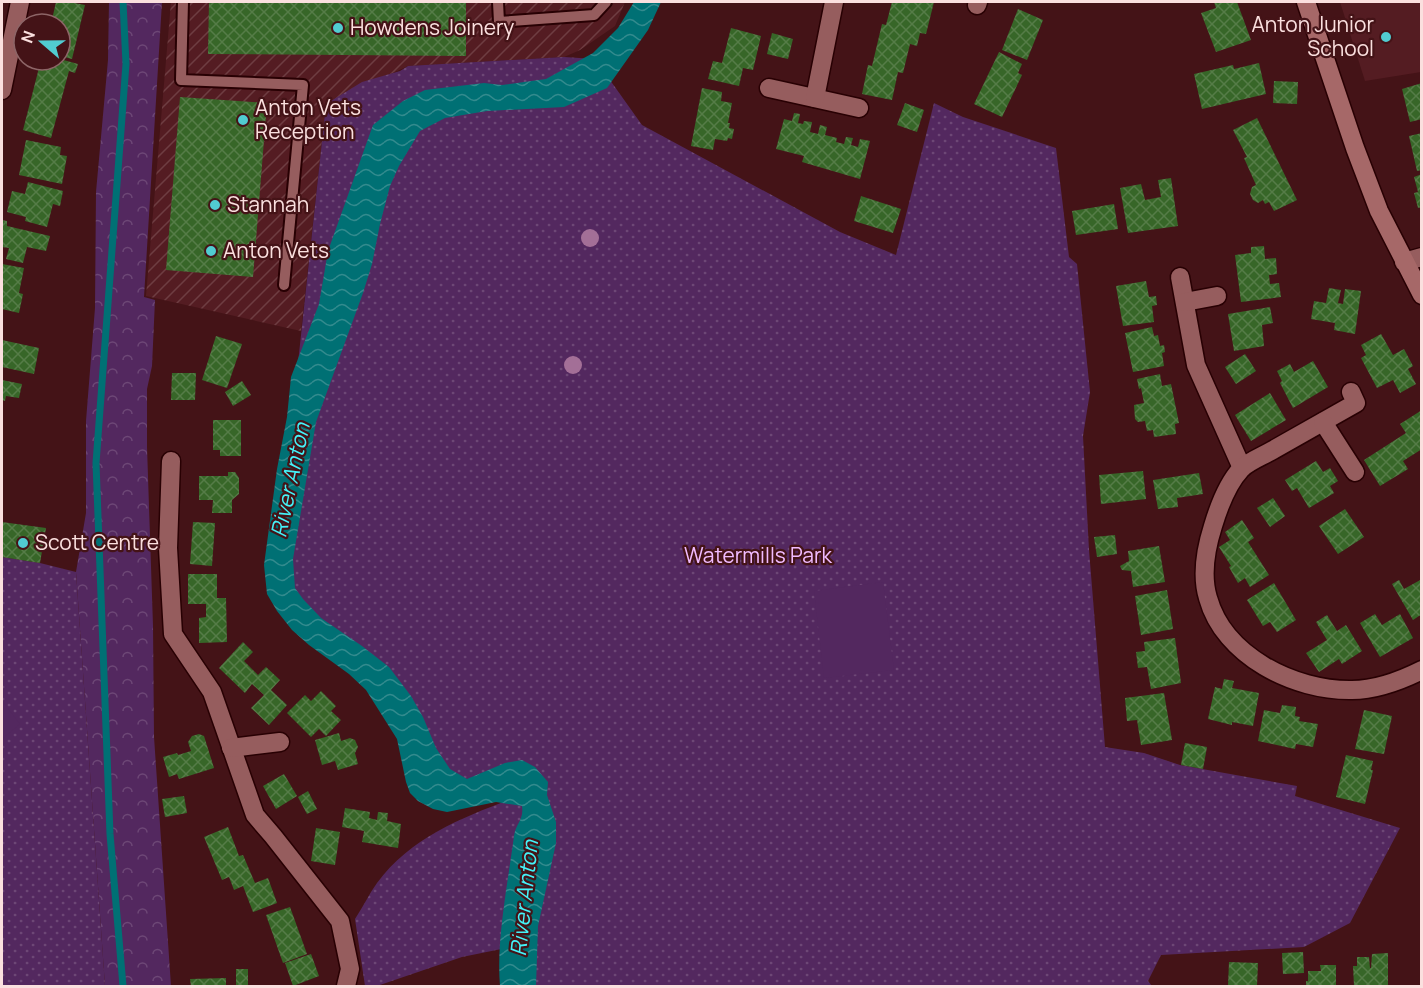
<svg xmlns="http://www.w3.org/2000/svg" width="1423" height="988" font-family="Manrope,sans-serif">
  <defs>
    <pattern id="industrial-furrows" width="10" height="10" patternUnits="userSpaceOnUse" patternTransform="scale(1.5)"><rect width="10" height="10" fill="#541c22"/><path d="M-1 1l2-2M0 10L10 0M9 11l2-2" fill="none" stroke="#6e3d42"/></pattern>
    <pattern id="forest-crowns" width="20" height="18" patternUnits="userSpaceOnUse" patternTransform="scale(1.5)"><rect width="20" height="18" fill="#53285f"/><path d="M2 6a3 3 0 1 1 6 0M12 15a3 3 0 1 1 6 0" fill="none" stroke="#6d4776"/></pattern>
    <pattern id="park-dots" width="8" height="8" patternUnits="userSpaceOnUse" patternTransform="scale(1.5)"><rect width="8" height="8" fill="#53285f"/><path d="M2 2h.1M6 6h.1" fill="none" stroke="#6d4776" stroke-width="1.8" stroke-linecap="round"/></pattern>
    <pattern id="water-waves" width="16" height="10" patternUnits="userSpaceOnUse" patternTransform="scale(1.5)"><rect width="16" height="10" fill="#007074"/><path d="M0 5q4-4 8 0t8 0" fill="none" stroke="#338b8e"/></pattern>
    <pattern id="building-cross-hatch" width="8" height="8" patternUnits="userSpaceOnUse" patternTransform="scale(1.5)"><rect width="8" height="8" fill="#376628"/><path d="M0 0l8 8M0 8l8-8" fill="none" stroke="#557c47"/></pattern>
  </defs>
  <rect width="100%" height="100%" fill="#441317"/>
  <!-- built -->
  <polygon fill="#541c22" points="1340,2 1421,2 1421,72 1365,81"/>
  <!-- industrial -->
  <polygon fill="url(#industrial-furrows)" points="171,2 625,2 615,26 580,50 564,57 408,66 326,104 301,331 146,296"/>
  <!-- forest -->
  <polygon fill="url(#forest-crowns)" points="109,2 162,2 144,297 155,300 152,366 147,389 147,447 153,626 154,737 171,986 105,986 76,572 86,513 86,421 95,308 96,192 108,60"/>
  <!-- park -->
  <g fill="url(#park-dots)">
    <path d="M564 57 595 59 642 125 840 232 896 255 934 103 963 117 1056 148 1069 257 1077 264 1090 392 1083 436 1089 550 1105 747 1144 753 1180 765 1297 786 1295 796 1400 828 1350 923 1304 947 1161 955 1148 981 1152 986H516V946L462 957 377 986H365L355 919C363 907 369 894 377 883 414 833 472 814 527 793L471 794 390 701 280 596 282 511 326 104 362 82 400 71 408 66Z"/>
    <polygon points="2,557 40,563 76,572 105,986 2,986"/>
  </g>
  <!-- pitch -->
  <g fill="#53285f">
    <polygon points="883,582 894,670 824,678 814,591"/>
    <polygon points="2,701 20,724 2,739"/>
  </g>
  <!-- water -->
  <path fill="url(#water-waves)" d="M634 2H661L648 30 607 88 564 107 487 111 445 118 420 131 399 166 390 186 380 224 372 264 363 293 316 422 293 559 295 588 303 599 321 618 362 646 389 667 411 696 423 717 436 748 450 769 467 779 505 763 522 760 535 767 548 782 547 795 556 822V843L538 926 536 986H500C496 941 508 882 514 836 516 823 524 820 522 806L496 802 447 812 433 809 418 801 410 793 406 782 397 739 366 690 349 674 309 645 292 630 277 611 267 594 264 565 277 469 287 417 291 377 319 304 328 251 373 125 403 101 425 90 484 83 502 85 546 79 593 53 618 28Z"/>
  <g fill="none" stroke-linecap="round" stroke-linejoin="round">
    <!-- stream -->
    <polyline stroke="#007074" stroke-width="7" points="123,2 126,64 96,463 110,834 123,986"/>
  </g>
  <!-- building -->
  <g fill="url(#building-cross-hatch)">
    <polygon points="56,2 69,2 85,5 72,59 60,56 60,24 51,24"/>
    <polygon points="209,2 466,2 466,56 208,54"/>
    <polygon points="892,2 934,2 926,34 920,33 917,46 910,44 903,73 898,72 892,100 862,94 868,65 872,66 882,24 886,25"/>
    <polygon points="1214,2 1237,2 1251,40 1216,52 1201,13 1216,8"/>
    <polygon points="1018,9 1043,20 1027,60 1002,50"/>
    <polygon points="731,28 761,36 753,70 743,68 739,86 708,79 713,61 722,63"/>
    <polygon points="772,33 793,39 788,59 767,54"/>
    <polygon points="999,52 1022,64 1018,73 1022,75 1002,117 974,104"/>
    <polygon points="60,59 78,64 75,73 69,71 51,138 23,130 41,60"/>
    <polygon points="1259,63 1266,94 1202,109 1194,74 1233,65 1234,69"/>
    <polygon points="1274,81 1298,82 1297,104 1273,103"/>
    <polygon points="1422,83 1422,119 1410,122 1402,89"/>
    <polygon points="702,88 722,92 721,101 732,103 728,123 730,123 729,128 734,129 732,139 728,138 727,141 715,139 713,150 691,146"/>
    <polygon points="180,97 267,103 253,277 166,270"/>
    <polygon points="905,103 924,110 917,132 897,125"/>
    <polygon points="794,113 800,114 798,123 803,124 804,121 812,122 810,132 818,134 820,125 827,127 825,135 837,138 836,142 844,144 846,137 853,138 851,145 858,147 860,139 870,141 860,179 802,162 804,156 776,149 784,119 792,121"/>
    <polygon points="1257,118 1297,200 1274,211 1269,202 1265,204 1263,200 1258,203 1253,200 1250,194 1252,187 1256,185 1244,158 1247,157 1233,130"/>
    <polygon points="1422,133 1422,170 1417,171 1409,136"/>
    <polygon points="26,140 61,147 60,155 67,156 62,184 19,175"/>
    <polygon points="1422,174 1422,207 1418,208 1414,193 1418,192 1414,177"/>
    <polygon points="1171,178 1178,226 1128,233 1120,188 1141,184 1145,200 1161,197 1158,180"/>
    <polygon points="28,182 63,191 60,206 53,204 47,227 25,221 26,217 7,212 12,191 25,194"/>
    <polygon points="861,196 901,209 893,233 854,221"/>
    <polygon points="1114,204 1118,229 1076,235 1072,211"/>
    <polygon points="2,220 7,221 7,226 50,236 46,251 27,247 23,263 6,259 9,248 2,247"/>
    <polygon points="1264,246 1265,259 1276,258 1277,274 1269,275 1270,284 1279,283 1281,297 1241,302 1235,255 1251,253 1251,247"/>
    <polygon points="2,264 24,268 19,293 23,294 19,313 2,309"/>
    <polygon points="1146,281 1149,297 1156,296 1157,305 1152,306 1154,322 1123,326 1116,286"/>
    <polygon points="1329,288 1341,290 1338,303 1343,304 1345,289 1361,291 1355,334 1334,330 1335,323 1311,319 1314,301 1326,303"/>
    <polygon points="1270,307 1273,323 1262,325 1264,346 1234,351 1228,314"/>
    <polygon points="1152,327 1154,336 1158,335 1160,346 1164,345 1165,352 1162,353 1164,366 1133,372 1125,333"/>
    <polygon points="1381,334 1393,355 1404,349 1413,366 1408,369 1416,384 1400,393 1393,380 1377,388 1361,358 1366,355 1361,345"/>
    <polygon points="216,336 242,344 227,388 202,380"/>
    <polygon points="2,340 39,348 34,374 2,367"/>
    <polygon points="1245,354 1256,371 1236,384 1225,367"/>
    <polygon points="1313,361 1328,387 1293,408 1280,383 1282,381 1277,371 1290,364 1294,372"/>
    <polygon points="172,373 196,373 195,400 171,400"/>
    <polygon points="1160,374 1162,386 1171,384 1179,423 1175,424 1176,434 1154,437 1153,430 1147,431 1145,421 1138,422 1135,419 1134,405 1144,403 1141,388 1139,389 1137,379"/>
    <polygon points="2,380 22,384 19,398 6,396 5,401 2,400"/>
    <polygon points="242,381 251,395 233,406 225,392"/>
    <polygon points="1270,393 1286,420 1251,441 1235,415"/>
    <polygon points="1422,410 1422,449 1403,461 1408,469 1380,486 1364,460 1406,433 1400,424"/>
    <polygon points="213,420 241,420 241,456 220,456 220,450 213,450"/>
    <polygon points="1316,461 1323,472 1330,468 1338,481 1330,486 1334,493 1309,508 1297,488 1292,491 1285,480"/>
    <polygon points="1143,471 1146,499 1101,504 1099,475"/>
    <polygon points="228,472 235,472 239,478 239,494 232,500 232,513 212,513 213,500 199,500 199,476 228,476"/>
    <polygon points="1199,473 1203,494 1177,498 1178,507 1158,509 1153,480"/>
    <polygon points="1273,498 1285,516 1270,527 1257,508"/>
    <polygon points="1345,509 1364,537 1338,554 1319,526"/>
    <polygon points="1242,520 1254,538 1248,542 1269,575 1250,587 1245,578 1238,583 1229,567 1231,566 1219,547 1230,540 1225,532"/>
    <polygon points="2,522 46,528 40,563 2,557"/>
    <polygon points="193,522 215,523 212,566 190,564"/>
    <polygon points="1115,535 1117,554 1097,557 1094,537"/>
    <polygon points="1159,546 1165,582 1133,587 1131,571 1122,570 1120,566 1129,561 1128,551"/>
    <polygon points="188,574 217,574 217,598 226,598 227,642 199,643 199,618 206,617 206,604 188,604"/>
    <polygon points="1422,579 1422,614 1413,620 1392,584 1399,580 1404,589"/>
    <polygon points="1274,583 1296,620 1277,632 1270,622 1263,626 1247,600"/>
    <polygon points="1167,590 1173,629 1141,635 1135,596"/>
    <polygon points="1375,614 1382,625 1400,614 1413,638 1380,657 1360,623"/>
    <polygon points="1327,615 1337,631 1346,625 1362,651 1342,664 1339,659 1319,672 1306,653 1327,640 1316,622"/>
    <polygon points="1175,638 1181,683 1151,689 1147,667 1138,668 1136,652 1145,651 1144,642"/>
    <polygon points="243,642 253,652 244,661 258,675 266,667 280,680 271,690 287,705 269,725 251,708 264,695 252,684 245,693 219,668"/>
    <polygon points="1224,679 1234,681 1232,688 1259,693 1253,726 1232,722 1232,725 1208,719 1215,687 1222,689"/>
    <polygon points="321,691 336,706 331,711 341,720 326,736 319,729 311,737 287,713 305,695 311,701"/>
    <polygon points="1164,693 1172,740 1141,745 1137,720 1127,721 1125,698"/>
    <polygon points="1282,705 1296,707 1295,716 1300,717 1299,721 1318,724 1313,747 1296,744 1295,749 1258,741 1264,710 1280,713"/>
    <polygon points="1364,710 1392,716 1384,754 1355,749"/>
    <polygon points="339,733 341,741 350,738 355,740 358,747 355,753 358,764 338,770 335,761 322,765 315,740"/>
    <polygon points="199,734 204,736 214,768 179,779 177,774 169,777 163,757 177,753 178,755 191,751 188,742 192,736"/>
    <polygon points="1185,743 1207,747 1203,769 1181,765"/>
    <polygon points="1346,755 1373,761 1371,770 1373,770 1365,804 1336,797"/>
    <polygon points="284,774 297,796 276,809 263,786"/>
    <polygon points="308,791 317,809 307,814 298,797"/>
    <polygon points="184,796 187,813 165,817 162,799"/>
    <polygon points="345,808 370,812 369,818 377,820 378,812 388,813 387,821 401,824 398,848 362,842 364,831 342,827"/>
    <polygon points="228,827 239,856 243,855 255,883 268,878 277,903 253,912 243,886 234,890 229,877 222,880 204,837"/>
    <polygon points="316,828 340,832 335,865 311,861"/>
    <polygon points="290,907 307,954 283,963 266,915"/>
    <polygon points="1303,952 1304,973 1283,974 1282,953"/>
    <polygon points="1388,953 1388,986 1354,986 1353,966 1357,966 1357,957 1369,957 1370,968 1371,968 1372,954"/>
    <polygon points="311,954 319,976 293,986 285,963"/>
    <polygon points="1229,962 1258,963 1257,986 1228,986"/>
    <polygon points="1320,965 1336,965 1336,986 1306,986 1306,981 1308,981 1308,971 1321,971"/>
    <rect x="236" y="969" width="12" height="17"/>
    <polygon points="226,978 226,986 191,986 190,979"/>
  </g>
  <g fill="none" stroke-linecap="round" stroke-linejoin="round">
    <defs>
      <g id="lane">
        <polyline points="183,2 181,80 303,85 284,285"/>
        <polyline points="498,2 499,22 594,15 606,2"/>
      </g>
      <g id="street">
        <polyline points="977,5 978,2"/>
        <polyline points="769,88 859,108"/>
        <polyline points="2,90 20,2"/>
        <polyline points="815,98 834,2"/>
        <polyline points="1404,262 1422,257"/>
        <polyline points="1180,277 1196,365 1242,468"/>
        <polyline points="1185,302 1217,296"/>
        <path d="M1351 392 1356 403C1328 419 1300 435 1273 450 1263 456 1249 461 1241 469 1227 484 1219 506 1213 526 1206 548 1201 575 1208 598 1224 656 1294 691 1352 690 1376 690 1400 681 1422 670"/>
        <polyline points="1323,422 1355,472"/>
        <polyline points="171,461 168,548 173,634 212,692 255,815 273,836 340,921 350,969 346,986"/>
        <polyline points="231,748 280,742"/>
      </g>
      <polyline id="secondary" points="1306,2 1355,148 1379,211 1422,295"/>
    </defs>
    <!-- lane casing -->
    <use href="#lane" stroke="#280003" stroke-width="14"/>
    <!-- street casing -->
    <use href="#street" stroke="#280003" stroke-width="21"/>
    <!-- secondary casing -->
    <use href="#secondary" stroke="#280003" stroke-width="21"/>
    <!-- lane -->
    <use href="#lane" stroke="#965d5e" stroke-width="10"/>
    <!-- street -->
    <use href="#street" stroke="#965d5e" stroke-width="18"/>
    <!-- secondary -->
    <use href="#secondary" stroke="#a66868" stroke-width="18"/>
  </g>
  <!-- trees -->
  <g fill="#a36f97">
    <circle cx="590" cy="238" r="9"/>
    <circle cx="573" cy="365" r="9"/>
  </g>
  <!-- markers -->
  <g fill="#51ccd1" stroke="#441317" stroke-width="2">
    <circle cx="338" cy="28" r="6"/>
    <circle cx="1386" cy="37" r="6"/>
    <circle cx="243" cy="120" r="6"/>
    <circle cx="215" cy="205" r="6"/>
    <circle cx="211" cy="251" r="6"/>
    <circle cx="23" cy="543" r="6"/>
  </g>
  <g text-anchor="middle" stroke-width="4.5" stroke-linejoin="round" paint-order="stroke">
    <!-- poi labels -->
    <g font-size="21" fill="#fbe0df" stroke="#441317" text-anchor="start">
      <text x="1374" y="32" text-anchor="end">Anton Junior<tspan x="1374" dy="24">School</tspan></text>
      <text x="350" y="35">Howdens Joinery</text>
      <text x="255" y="115">Anton Vets<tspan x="255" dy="24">Reception</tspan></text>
      <text x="227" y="212">Stannah</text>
      <text x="223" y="258">Anton Vets</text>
      <text x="35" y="550">Scott Centre</text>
    </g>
    <!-- park labels -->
    <g font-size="21" fill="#f0bbff" stroke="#441317">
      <text x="758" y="563">Watermills Park</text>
    </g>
    <!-- water labels -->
    <g font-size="22" font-style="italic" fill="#44f2f8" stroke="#441317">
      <text transform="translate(290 480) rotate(-78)" y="8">River Anton</text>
      <text transform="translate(524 898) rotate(-84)" y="8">River Anton</text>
    </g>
  </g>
  <!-- border -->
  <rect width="1423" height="988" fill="none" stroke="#fbe0df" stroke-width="6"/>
  <!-- north arrow -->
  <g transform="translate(42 42) rotate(290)"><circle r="28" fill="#441317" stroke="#8d6567" stroke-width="1.5"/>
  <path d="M0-4.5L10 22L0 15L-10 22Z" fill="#51ccd1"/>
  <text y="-9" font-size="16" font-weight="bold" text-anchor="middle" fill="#fbe0df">N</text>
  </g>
</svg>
